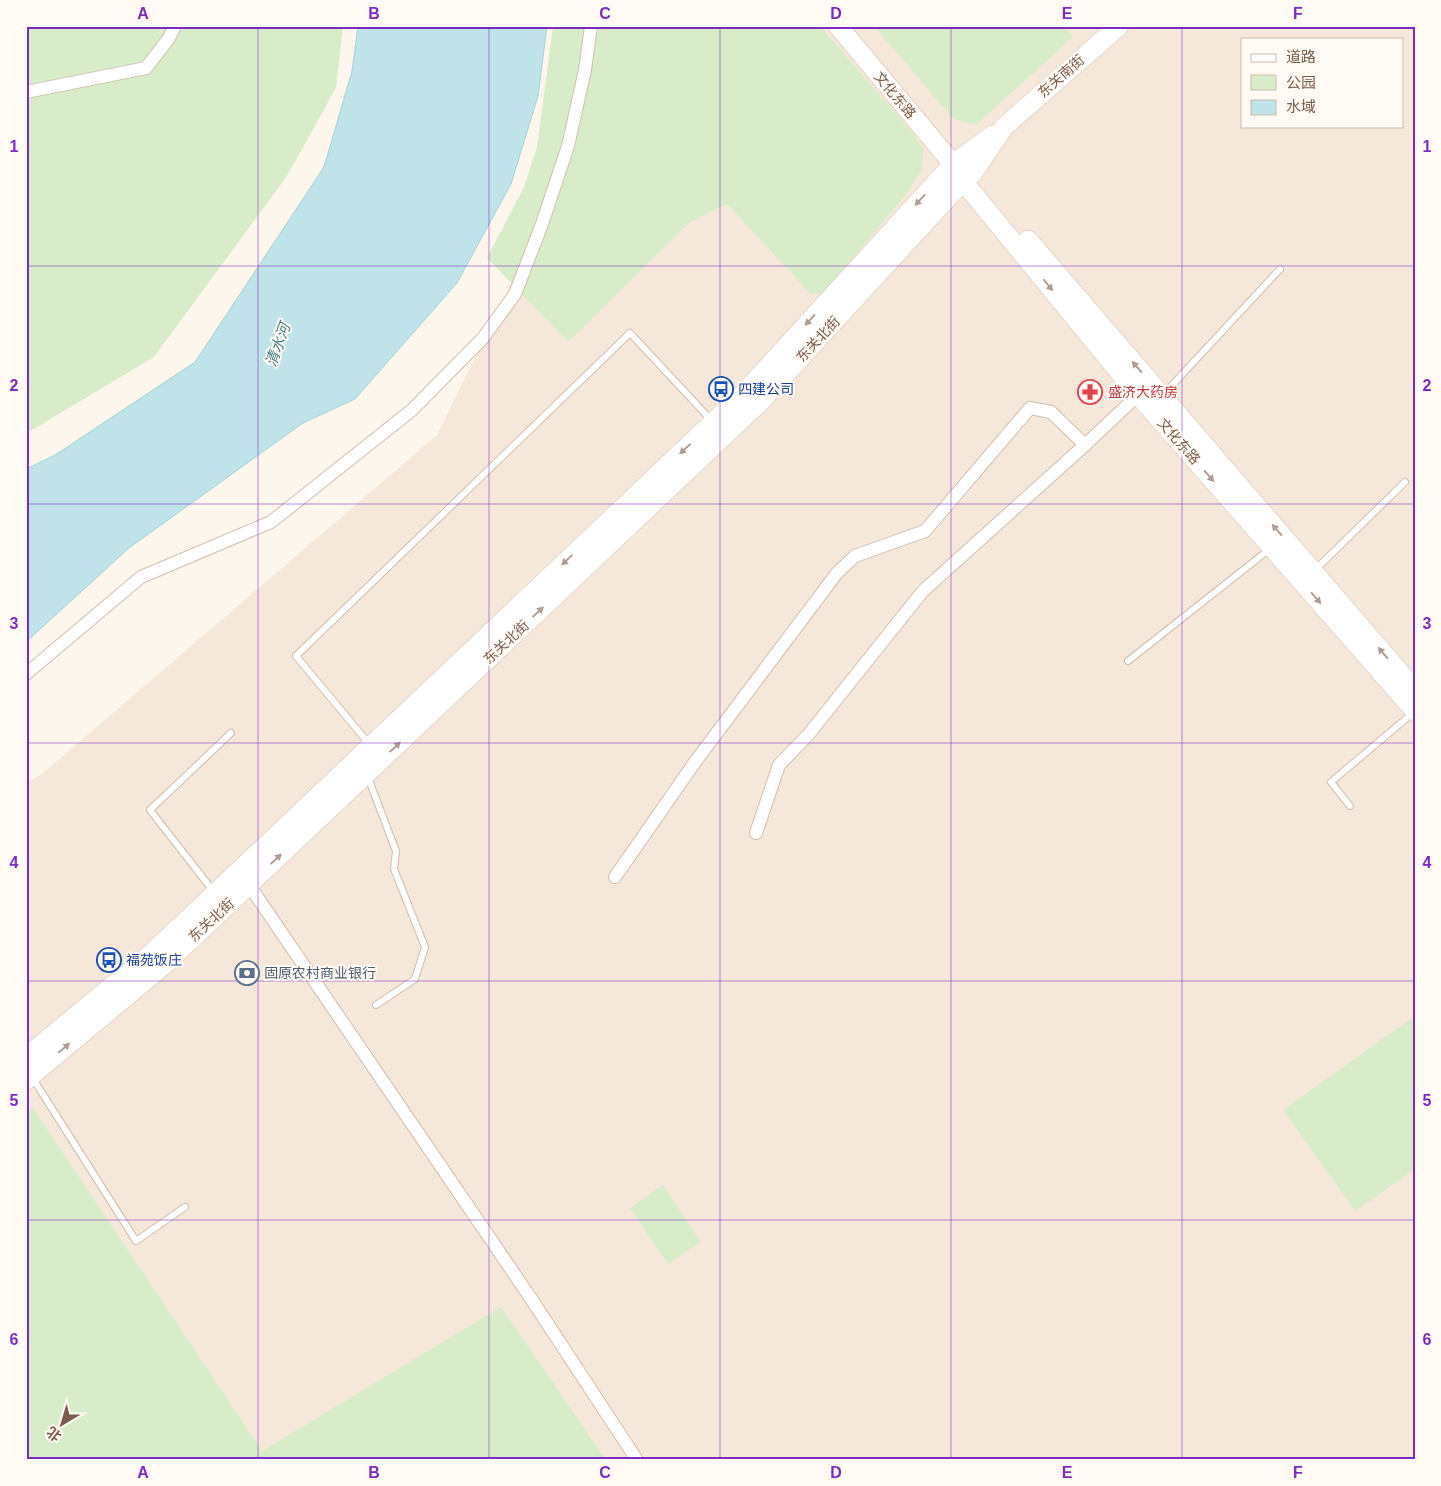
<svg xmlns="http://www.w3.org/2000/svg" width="1441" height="1486" font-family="Arial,'Noto Sans SC',sans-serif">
  <rect width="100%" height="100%" fill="#fdf6ec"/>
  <!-- residential -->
  <path fill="#f5e8da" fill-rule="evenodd" d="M637 26H1415V1460H26V784L43 773 437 435ZM1242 39H1402V126H1242Z"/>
  <!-- green -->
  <g fill="#d8ecc9">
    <polygon points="26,26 343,26 336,88 287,176 154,357 27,433"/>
    <polygon points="553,26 820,26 911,131 924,150 921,171 908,192 823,293 811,294 727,204 690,222 568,342 487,258 524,187 537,147"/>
    <path d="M874 26H1065L1073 37 977 124C966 123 959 122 950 115Z"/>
    <polygon points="1415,1016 1415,1169 1355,1211 1283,1110"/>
    <polygon points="33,1108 262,1451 501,1307 606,1460 26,1460 26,1113"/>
    <polygon points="663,1185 701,1242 668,1264 630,1208"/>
  </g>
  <!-- water -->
  <polygon fill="#bfe3e8" stroke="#a5d3da" points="358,26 547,26 538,96 511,184 457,283 355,399 303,423 129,548 26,642 26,469 55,455 195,362 324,167 352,71"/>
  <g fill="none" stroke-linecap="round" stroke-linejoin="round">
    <defs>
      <g id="lane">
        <polyline points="1163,395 1280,269"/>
        <polyline points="1314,571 1405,482"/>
        <polyline points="1128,661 1271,548"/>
        <polyline points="370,745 296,656 630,333 712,421"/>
        <polyline points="367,775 396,851 394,869 425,947 415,979 376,1005"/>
        <polyline points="1350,806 1331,782 1414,712"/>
        <polyline points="214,892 150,810 231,733"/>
        <polyline points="32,1077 136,1241 185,1207"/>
      </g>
      <g id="street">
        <polyline points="26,92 146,68 169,38 175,26"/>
        <polyline points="26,674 141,577 271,522 412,410 483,338 515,294 542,224 568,146 585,70 591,26"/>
        <polyline points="756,833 779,765 808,735 923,591 1085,445 1138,395"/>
        <polyline points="615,877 695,762 837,573 855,556 925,531 1030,408 1051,412 1085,445"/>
        <polyline points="249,885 532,1300 637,1460"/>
      </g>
      <g id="secondary">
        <polyline points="838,26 953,164 963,181 1138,395 1415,711"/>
        <polyline points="1028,240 1415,690"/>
        <polyline points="26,1057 153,952 745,392 953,164 993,135"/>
        <polyline points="26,1080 164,965 759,403 963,181 973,173 1004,127 1119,26"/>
      </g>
    </defs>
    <!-- lane casing -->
    <use href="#lane" stroke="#d1beb0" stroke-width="8"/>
    <!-- street casing -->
    <use href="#street" stroke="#d1beb0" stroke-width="14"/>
    <!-- secondary casing -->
    <use href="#secondary" stroke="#d6c0b0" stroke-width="20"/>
    <!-- lane -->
    <use href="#lane" stroke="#fff" stroke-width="6"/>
    <!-- street -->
    <use href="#street" stroke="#fff" stroke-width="12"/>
    <!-- secondary -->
    <use href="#secondary" stroke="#fff" stroke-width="19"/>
  </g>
  <!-- one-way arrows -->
  <defs><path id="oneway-solid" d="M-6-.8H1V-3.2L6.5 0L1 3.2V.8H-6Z" transform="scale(1.25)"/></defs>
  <g fill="#af9d94">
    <use href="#oneway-solid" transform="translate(920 200) rotate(132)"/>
    <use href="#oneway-solid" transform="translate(1048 285) rotate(51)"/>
    <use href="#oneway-solid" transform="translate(810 320) rotate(132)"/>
    <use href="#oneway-solid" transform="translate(1137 367) rotate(-131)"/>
    <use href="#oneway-solid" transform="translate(685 449) rotate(137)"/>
    <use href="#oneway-solid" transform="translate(1209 476) rotate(49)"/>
    <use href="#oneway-solid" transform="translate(1277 530) rotate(-131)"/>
    <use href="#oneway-solid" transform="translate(567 560) rotate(137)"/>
    <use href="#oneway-solid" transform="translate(1316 598) rotate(49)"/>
    <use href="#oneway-solid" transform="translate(538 612) rotate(-43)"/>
    <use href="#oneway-solid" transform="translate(1383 653) rotate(-131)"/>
    <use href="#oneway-solid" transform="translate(395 747) rotate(-43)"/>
    <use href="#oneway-solid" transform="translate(276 859) rotate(-43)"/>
    <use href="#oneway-solid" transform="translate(64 1048) rotate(-40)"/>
  </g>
  <!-- grid -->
  <path fill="none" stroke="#7b2cbf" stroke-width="1" stroke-opacity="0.55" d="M258 26V1460M489 26V1460M720 26V1460M951 26V1460M1182 26V1460M26 266H1415M26 504H1415M26 743H1415M26 981H1415M26 1220H1415"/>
  <!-- icons -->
  <defs>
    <symbol id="bus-ring" viewBox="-11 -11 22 22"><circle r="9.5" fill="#fffaf3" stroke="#1a4fb4" stroke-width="1.5"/><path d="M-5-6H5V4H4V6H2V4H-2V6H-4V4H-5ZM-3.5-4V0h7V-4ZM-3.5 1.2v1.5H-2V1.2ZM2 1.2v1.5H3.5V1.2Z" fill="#1a4fb4"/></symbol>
    <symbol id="pharmacy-ring" viewBox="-11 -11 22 22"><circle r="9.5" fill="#fffaf3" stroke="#e0444e" stroke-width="1.5"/><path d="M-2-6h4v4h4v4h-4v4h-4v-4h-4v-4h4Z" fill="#e0444e"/></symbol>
    <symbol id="bank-ring" viewBox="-11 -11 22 22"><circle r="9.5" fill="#fffaf3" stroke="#5c6f8a" stroke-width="1.5"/><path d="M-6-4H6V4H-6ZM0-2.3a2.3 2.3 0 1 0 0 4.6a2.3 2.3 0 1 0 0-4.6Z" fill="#5c6f8a"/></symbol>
  </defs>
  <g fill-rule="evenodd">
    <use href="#bus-ring" x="707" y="375" width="28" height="28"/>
    <use href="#pharmacy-ring" x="1076" y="378" width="28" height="28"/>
    <use href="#bus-ring" x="95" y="946" width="28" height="28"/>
    <use href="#bank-ring" x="233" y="959" width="28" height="28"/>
  </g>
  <g text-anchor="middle" stroke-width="4" stroke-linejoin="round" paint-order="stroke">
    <!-- street labels -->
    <g font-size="14" fill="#7a5c4d" stroke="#fffaf3">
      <text transform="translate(1061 76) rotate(-41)" y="5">东关南街</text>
      <text transform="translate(895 95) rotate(50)" y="5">文化东路</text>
      <text transform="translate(818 339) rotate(-47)" y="5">东关北街</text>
      <text transform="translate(1179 441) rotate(49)" y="5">文化东路</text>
      <text transform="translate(506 642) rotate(-43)" y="5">东关北街</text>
      <text transform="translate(211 920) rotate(-43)" y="5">东关北街</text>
    </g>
    <!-- transit labels -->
    <g font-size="14" fill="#164399" stroke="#fffaf3" text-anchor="start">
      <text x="738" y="394">四建公司</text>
      <text x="126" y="965">福苑饭庄</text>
    </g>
    <!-- health labels -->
    <g font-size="14" fill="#be3a42" stroke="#fffaf3" text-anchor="start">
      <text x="1108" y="397">盛济大药房</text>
    </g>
    <!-- service labels -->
    <g font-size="14" fill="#4e5e75" stroke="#fffaf3" text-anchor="start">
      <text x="264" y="978">固原农村商业银行</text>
    </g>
    <!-- water labels -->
    <g font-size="15" font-style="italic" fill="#437c86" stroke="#fffaf3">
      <text transform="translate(278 345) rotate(-70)" y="5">清水河</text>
    </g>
  </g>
  <!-- border -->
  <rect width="1441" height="1486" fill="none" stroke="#fffaf3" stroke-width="55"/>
  <!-- legend -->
  <rect x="1241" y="38" width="162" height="90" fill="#fffaf3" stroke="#cabbb1"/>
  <rect x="1251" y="54" width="25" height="8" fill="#ffffff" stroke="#cabbb1"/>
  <text x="1286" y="62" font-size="15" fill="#7a5c4d">道路</text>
  <rect x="1251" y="75" width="25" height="15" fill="#d8ecc9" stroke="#cabbb1"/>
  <text x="1286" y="88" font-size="15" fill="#7a5c4d">公园</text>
  <rect x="1251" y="100" width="25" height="15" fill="#bfe3e8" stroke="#cabbb1"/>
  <text x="1286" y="112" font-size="15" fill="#7a5c4d">水域</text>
  <!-- north arrow -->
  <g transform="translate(62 1424) rotate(218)" stroke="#fffaf3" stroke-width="4" paint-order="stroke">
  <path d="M0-4L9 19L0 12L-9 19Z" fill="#7a5c4d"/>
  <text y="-8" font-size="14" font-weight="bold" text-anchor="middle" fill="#7a5c4d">北</text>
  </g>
  <rect x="28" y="28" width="1386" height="1430" fill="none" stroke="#7b2cbf" stroke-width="2"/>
  <g font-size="16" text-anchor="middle" font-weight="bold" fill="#7b2cbf">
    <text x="143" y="19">A</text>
    <text x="374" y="19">B</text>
    <text x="605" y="19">C</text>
    <text x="836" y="19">D</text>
    <text x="1067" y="19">E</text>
    <text x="1298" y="19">F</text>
    <text x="14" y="152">1</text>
    <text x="1427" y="152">1</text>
    <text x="14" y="391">2</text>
    <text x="1427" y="391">2</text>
    <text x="14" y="629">3</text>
    <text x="1427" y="629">3</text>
    <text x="14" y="868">4</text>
    <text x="1427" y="868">4</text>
    <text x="14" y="1106">5</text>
    <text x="1427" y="1106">5</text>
    <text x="14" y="1345">6</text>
    <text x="1427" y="1345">6</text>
    <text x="143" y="1478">A</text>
    <text x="374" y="1478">B</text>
    <text x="605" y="1478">C</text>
    <text x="836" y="1478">D</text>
    <text x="1067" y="1478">E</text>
    <text x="1298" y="1478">F</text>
  </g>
</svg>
